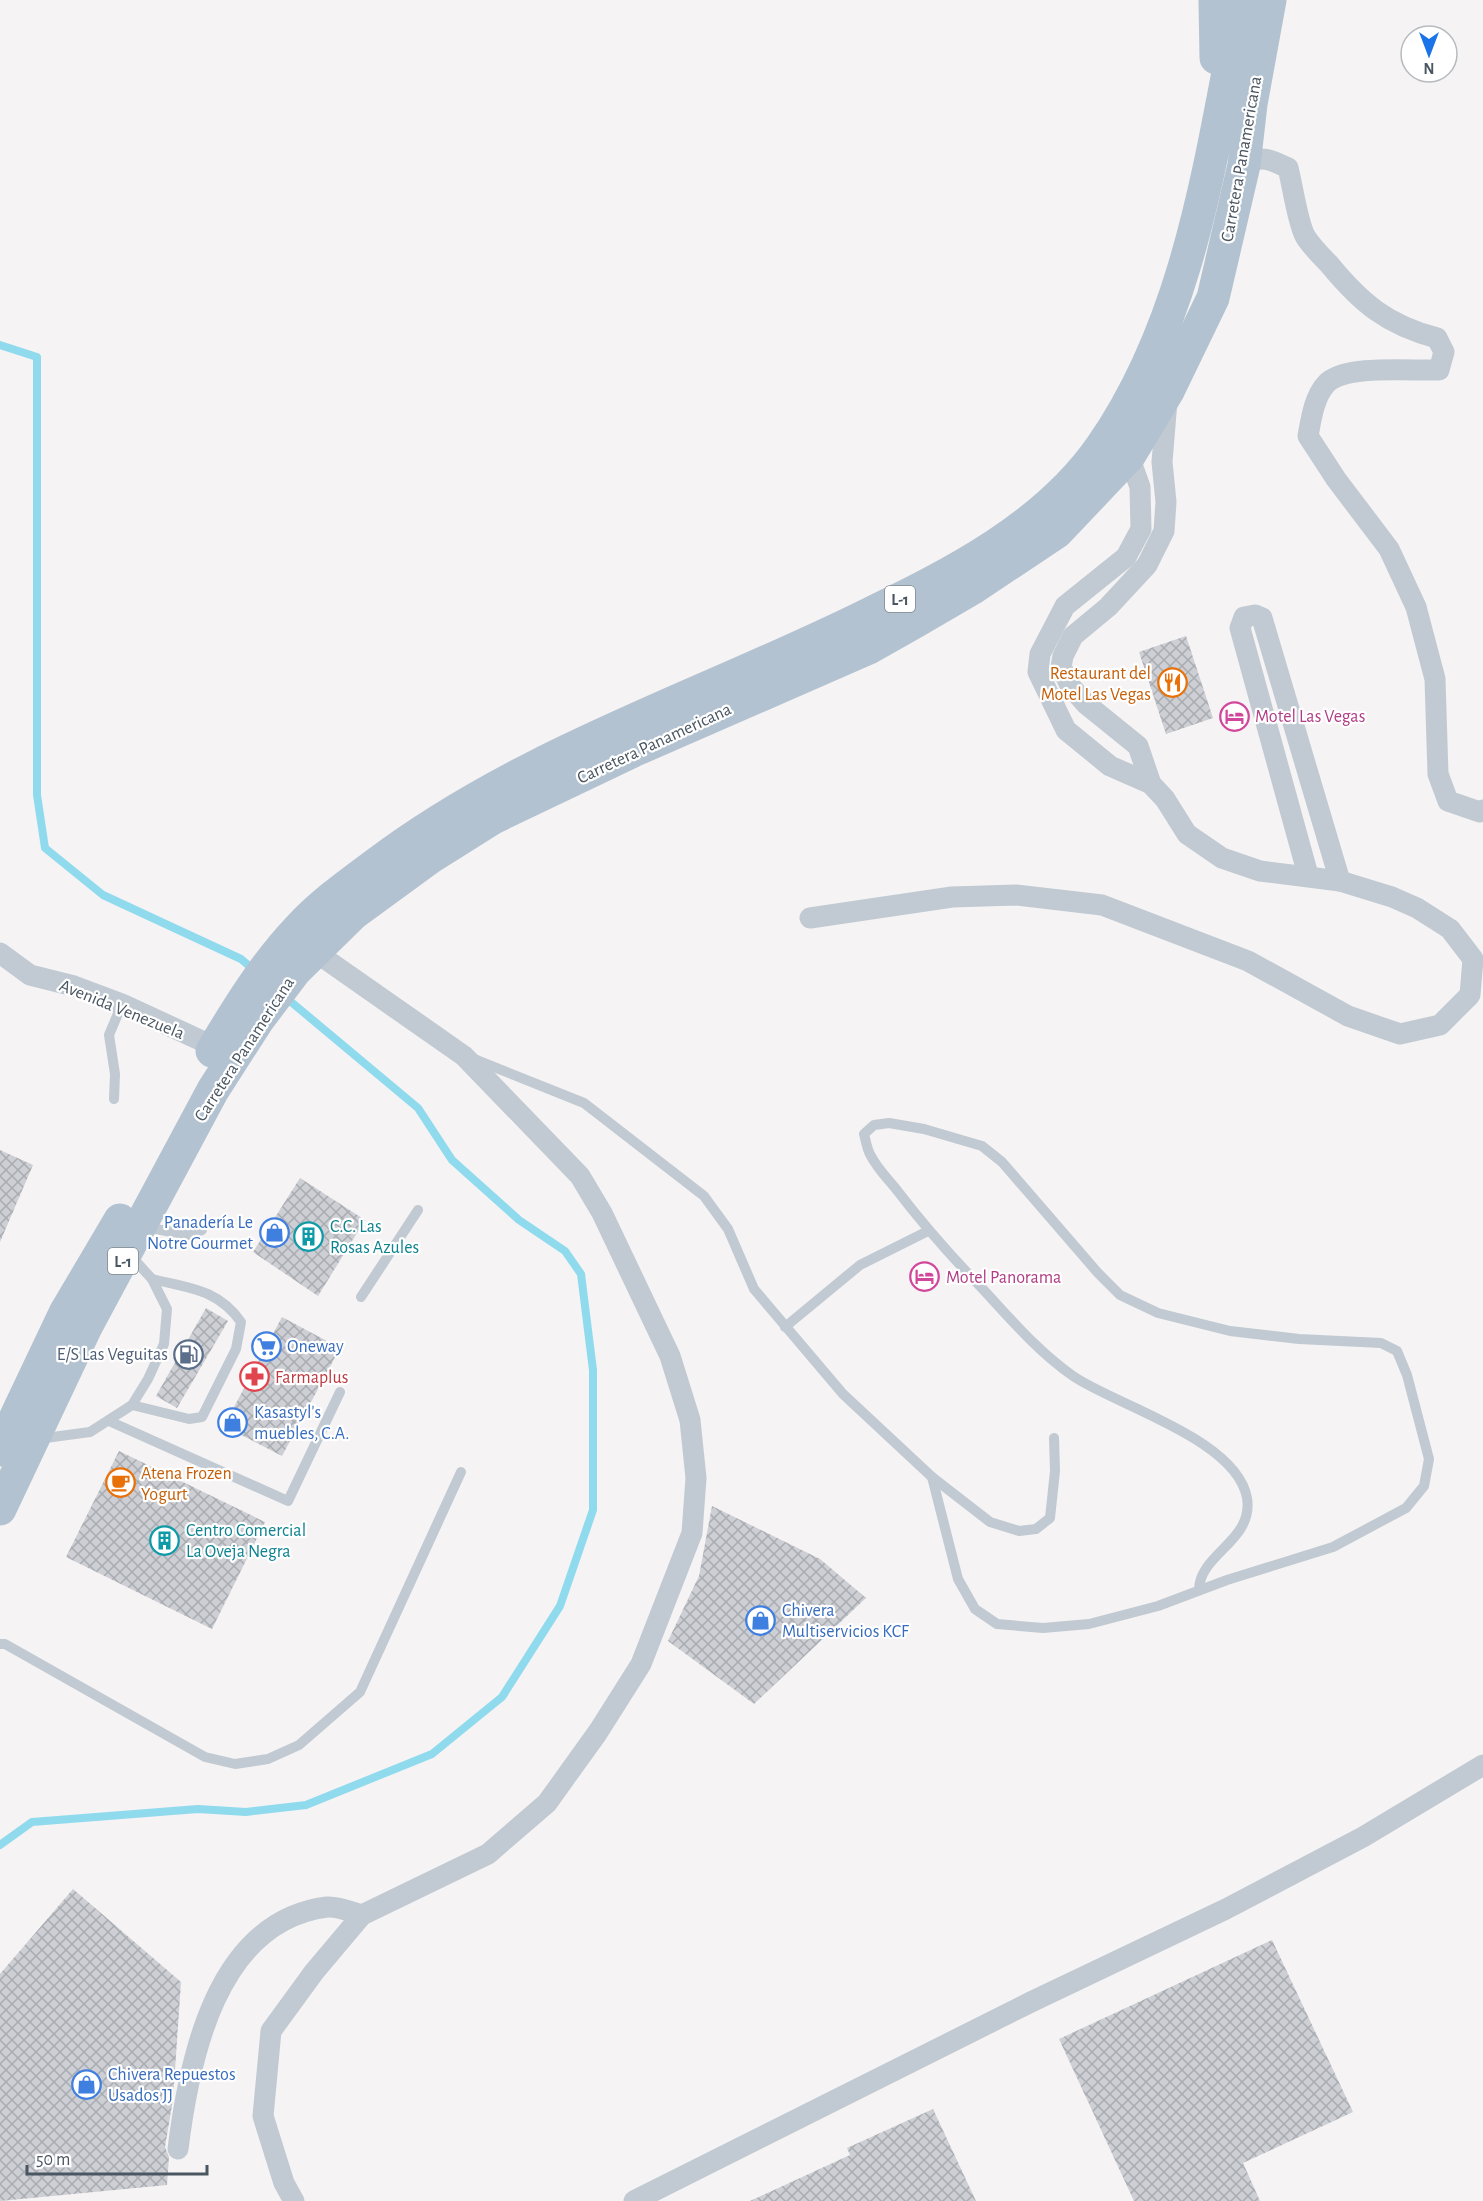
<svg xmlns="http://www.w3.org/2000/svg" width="1483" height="2201" font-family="'Alegreya Sans',sans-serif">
  <defs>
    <pattern id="building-cross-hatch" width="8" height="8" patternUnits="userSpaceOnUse" patternTransform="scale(1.5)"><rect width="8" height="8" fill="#cdcfd5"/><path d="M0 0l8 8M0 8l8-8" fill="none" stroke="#a8abb0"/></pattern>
  </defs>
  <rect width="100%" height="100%" fill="#f5f3f3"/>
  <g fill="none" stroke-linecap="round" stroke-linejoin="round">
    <!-- stream -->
    <g stroke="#90daee" stroke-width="8">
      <polyline points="0,345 37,357 37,795 45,848 103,895 241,959 254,970"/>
      <polyline points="0,1845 32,1822 198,1809 246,1812 306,1805 432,1754 502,1697 560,1606 593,1510 593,1370 581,1274 565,1251 519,1220 452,1160 418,1108 284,996"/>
    </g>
  </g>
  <!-- building -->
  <g fill="url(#building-cross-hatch)">
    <polygon points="1186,636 1213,718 1166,734 1139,652"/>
    <polygon points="0,1150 33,1165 0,1242"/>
    <polygon points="300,1178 365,1220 318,1296 253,1252"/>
    <polygon points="206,1308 228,1321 177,1408 156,1396"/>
    <polygon points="282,1317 340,1348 282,1456 224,1426"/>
    <polygon points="119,1451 265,1522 212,1629 66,1557"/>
    <polygon points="712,1506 820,1559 866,1598 754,1704 668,1641 699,1576"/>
    <polygon points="73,1889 181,1982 173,2099 165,2147 169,2157 167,2185 0,2201 0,1974"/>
    <polygon points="1272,1940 1353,2112 1243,2163 1260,2201 1134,2201 1059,2039"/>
    <polygon points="933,2109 976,2201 750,2201 850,2155 847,2148"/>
  </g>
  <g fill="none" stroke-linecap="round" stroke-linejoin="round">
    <!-- lane -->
    <g stroke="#c1cad2" stroke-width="10">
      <polyline points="474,1059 584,1103 704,1196 728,1229 754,1289 843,1394 932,1477 990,1522 1019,1531 1036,1529 1050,1518 1055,1471 1054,1438"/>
      <polyline points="114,1099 115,1074 109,1035 122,1004"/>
      <polyline points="144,1227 189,1235 202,1230"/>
      <polyline points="361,1297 418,1210"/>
      <polyline points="785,1327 860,1265 928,1231"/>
      <path d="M132 1405 189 1419 202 1417 236 1349 241 1322C218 1289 189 1288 152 1279"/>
      <polyline points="109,1421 288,1501 340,1392"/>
      <polyline points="38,1439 90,1432 132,1405 148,1379 164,1344 167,1309 152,1279 130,1255"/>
      <path d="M932 1477 958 1579 975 1609 997 1624 1043 1628 1089 1624 1158 1606 1227 1580 1333 1547 1406 1508 1424 1486 1429 1459 1407 1375 1397 1351 1381 1343 1299 1339 1230 1331 1158 1313 1120 1295 1098 1273 1002 1162 982 1146 924 1129 889 1123 874 1125 864 1134C866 1141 867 1150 871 1156 877 1168 887 1178 896 1189 922 1223 949 1254 979 1285 1009 1317 1036 1350 1073 1376 1115 1405 1237 1439 1247 1498 1254 1541 1199 1554 1199 1590"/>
      <polyline points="0,1644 5,1644 205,1757 235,1764 268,1759 299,1745 360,1692 461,1472"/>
    </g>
    <!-- street -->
    <g stroke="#c1cad2" stroke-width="21">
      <path d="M1244 165C1260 154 1272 160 1288 168 1293 187 1297 220 1305 236 1311 246 1321 256 1329 264 1361 303 1387 325 1437 338L1444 352 1439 370C1412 371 1344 364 1326 384 1314 397 1311 420 1308 436L1336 479 1389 549 1416 607 1435 679 1438 774 1448 801 1480 812 1483 810"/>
      <polyline points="1129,456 1140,487 1141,529 1126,557 1065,606 1040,654 1038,672 1066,730 1110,766 1151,784"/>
      <polyline points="1308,875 1240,628 1244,617 1255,615 1262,618 1340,881"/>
      <polyline points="810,918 952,897 1016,895 1102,905 1248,961 1348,1016 1400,1034 1440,1025 1470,995 1473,959 1450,929 1417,908 1392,897 1340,881 1260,871 1222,858 1187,834 1165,799 1151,784 1138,746 1086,704 1071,687 1061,667 1063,656 1073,636 1108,607 1147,565 1164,531 1166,502 1162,462 1167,401"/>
      <polyline points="0,953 30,975 74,986 122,1004 215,1047"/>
      <path d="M178 2149C189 2060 216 1921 327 1907 337 1906 352 1912 362 1915"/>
      <polyline points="294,2201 284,2183 263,2116 271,2031 314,1972 362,1915 488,1854 547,1803 598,1732 641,1664 692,1533 696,1478 690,1420 670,1356 602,1213 580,1176 464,1056 314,951"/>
      <polyline points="634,2201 1031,2002 1226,1909 1363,1837 1483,1765"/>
    </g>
    <!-- primary -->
    <g stroke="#b3c2d1" stroke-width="33">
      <polyline points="1215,0 1216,58"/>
      <path d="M212 1051C237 1009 264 965 298 929 321 904 349 884 376 864 525 752 701 697 867 615 952 574 1045 527 1101 447 1192 316 1211 153 1242 0"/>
      <polyline points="0,1450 65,1313 120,1220"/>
      <polyline points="0,1509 86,1327 213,1090 258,1020 295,971 353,914 431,857 493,818 633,751 869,648 915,622 973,588 1057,532 1129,456 1168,391 1213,298 1244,165 1251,104 1270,0"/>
    </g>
  </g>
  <!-- icons -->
  <defs>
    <symbol id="restaurant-ring" viewBox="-11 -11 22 22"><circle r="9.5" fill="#fff" stroke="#e8710a" stroke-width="1.5"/><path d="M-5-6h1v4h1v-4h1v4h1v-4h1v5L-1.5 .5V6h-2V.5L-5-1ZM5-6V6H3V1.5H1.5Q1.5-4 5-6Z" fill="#e8710a"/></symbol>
    <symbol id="hotel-ring" viewBox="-11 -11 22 22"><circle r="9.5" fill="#fff" stroke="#d1479c" stroke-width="1.5"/><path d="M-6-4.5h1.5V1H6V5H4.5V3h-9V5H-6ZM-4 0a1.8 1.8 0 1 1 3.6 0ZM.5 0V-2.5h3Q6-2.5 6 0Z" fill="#d1479c"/></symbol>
    <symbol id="shop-ring" viewBox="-11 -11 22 22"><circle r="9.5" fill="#fff" stroke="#3f7fe0" stroke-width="1.5"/><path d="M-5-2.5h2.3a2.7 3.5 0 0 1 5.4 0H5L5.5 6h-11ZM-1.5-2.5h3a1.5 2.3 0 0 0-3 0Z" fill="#3f7fe0"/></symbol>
    <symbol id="building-ring" viewBox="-11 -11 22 22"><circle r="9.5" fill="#fff" stroke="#0f9aa8" stroke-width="1.5"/><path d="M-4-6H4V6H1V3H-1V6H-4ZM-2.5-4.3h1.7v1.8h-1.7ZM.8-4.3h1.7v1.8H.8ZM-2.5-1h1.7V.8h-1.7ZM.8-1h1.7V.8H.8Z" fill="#0f9aa8"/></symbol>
    <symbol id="supermarket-ring" viewBox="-11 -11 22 22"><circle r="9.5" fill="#fff" stroke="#3f7fe0" stroke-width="1.5"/><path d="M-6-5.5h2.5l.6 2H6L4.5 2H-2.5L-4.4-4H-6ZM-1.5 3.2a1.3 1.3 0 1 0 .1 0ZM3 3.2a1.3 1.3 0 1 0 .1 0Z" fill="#3f7fe0"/></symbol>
    <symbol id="fuel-ring" viewBox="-11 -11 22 22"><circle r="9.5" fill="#fff" stroke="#5c6f8a" stroke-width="1.5"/><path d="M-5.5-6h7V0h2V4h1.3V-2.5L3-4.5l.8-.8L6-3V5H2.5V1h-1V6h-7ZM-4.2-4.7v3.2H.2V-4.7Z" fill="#5c6f8a"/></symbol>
    <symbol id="pharmacy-ring" viewBox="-11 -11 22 22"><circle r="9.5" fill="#fff" stroke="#e0444e" stroke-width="1.5"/><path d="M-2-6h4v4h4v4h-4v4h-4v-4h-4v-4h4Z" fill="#e0444e"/></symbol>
    <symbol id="cafe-ring" viewBox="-11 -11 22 22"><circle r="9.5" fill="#fff" stroke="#e8710a" stroke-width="1.5"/><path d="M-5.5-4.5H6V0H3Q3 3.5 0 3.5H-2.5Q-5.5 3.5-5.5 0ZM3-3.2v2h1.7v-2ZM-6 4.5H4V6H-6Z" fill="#e8710a"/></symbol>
  </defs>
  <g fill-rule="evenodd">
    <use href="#restaurant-ring" x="1156" y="666" width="33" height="33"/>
    <use href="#hotel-ring" x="1218" y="700" width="33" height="33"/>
    <use href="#shop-ring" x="258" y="1216" width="33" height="33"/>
    <use href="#building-ring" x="292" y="1220" width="33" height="33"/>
    <use href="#hotel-ring" x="908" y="1260" width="33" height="33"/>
    <use href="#supermarket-ring" x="250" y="1330" width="33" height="33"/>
    <use href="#fuel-ring" x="172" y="1338" width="33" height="33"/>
    <use href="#pharmacy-ring" x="238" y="1360" width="33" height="33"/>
    <use href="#shop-ring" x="216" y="1406" width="33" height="33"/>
    <use href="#cafe-ring" x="104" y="1466" width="33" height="33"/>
    <use href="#building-ring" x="148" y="1524" width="33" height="33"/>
    <use href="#shop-ring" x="744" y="1604" width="33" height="33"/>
    <use href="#shop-ring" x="70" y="2068" width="33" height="33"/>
  </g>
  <g text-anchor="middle" stroke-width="4.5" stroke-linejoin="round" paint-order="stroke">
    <!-- shield labels -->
    <g fill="#fff" stroke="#808990" stroke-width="1.5">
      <rect x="885" y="586" width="30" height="26" rx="4.5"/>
      <rect x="108" y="1248" width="30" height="26" rx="4.5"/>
    </g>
    <g font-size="16" font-weight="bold" fill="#4a5661">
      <text x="900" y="605">L-1</text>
      <text x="123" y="1267">L-1</text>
    </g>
    <!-- street labels -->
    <g font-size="18" fill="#4a5661" stroke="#fff">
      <text transform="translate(1241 159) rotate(-80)" y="6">Carretera Panamericana</text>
      <text transform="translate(654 743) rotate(-25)" y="6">Carretera Panamericana</text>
      <text transform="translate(122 1009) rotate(22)" y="6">Avenida Venezuela</text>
      <text transform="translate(244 1049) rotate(-57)" y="6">Carretera Panamericana</text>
    </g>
    <!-- food labels -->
    <g font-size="18" fill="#c56008" stroke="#fff" text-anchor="end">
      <text x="1151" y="679">Restaurant del<tspan x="1151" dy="21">Motel Las Vegas</tspan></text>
      <text x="141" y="1479" text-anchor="start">Atena Frozen<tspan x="141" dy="21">Yogurt</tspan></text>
    </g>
    <!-- hotel labels -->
    <g font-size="18" fill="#b23c85" stroke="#fff" text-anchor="start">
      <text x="1255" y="722">Motel Las Vegas</text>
      <text x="946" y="1283">Motel Panorama</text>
    </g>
    <!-- shop labels -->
    <g font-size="18" fill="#366cbe" stroke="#fff" text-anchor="start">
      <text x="253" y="1228" text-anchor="end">Panadería Le<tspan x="253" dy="21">Notre Gourmet</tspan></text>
      <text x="287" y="1352">Oneway</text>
      <text x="254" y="1418">Kasastyl's<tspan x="254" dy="21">muebles, C.A.</tspan></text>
      <text x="782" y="1616">Chivera<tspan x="782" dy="21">Multiservicios KCF</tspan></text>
      <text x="108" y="2080">Chivera Repuestos<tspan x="108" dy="21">Usados JJ</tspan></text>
    </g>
    <!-- culture labels -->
    <g font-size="18" fill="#0d838f" stroke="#fff" text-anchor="start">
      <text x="330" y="1232">C.C. Las<tspan x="330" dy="21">Rosas Azules</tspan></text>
      <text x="186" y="1536">Centro Comercial<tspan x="186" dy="21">La Oveja Negra</tspan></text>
    </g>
    <!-- service labels -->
    <g font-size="18" fill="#4e5e75" stroke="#fff" text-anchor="end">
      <text x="168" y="1360">E/S Las Veguitas</text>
    </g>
    <!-- health labels -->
    <g font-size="18" fill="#be3a42" stroke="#fff" text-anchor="start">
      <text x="275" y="1383">Farmaplus</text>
    </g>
  </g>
  <!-- north arrow -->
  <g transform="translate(1429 54) rotate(180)"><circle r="28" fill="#ffffff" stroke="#b7bbc0" stroke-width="1.5"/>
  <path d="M0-4.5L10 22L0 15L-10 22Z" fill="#1a73e8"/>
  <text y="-9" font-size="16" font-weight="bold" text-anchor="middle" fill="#4a5661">N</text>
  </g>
  <!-- scale -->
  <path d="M27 2165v9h180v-9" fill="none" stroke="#4a5661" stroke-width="3"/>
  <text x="36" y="2165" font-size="18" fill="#4a5661" stroke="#ffffff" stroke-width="4.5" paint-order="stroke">50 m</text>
</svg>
